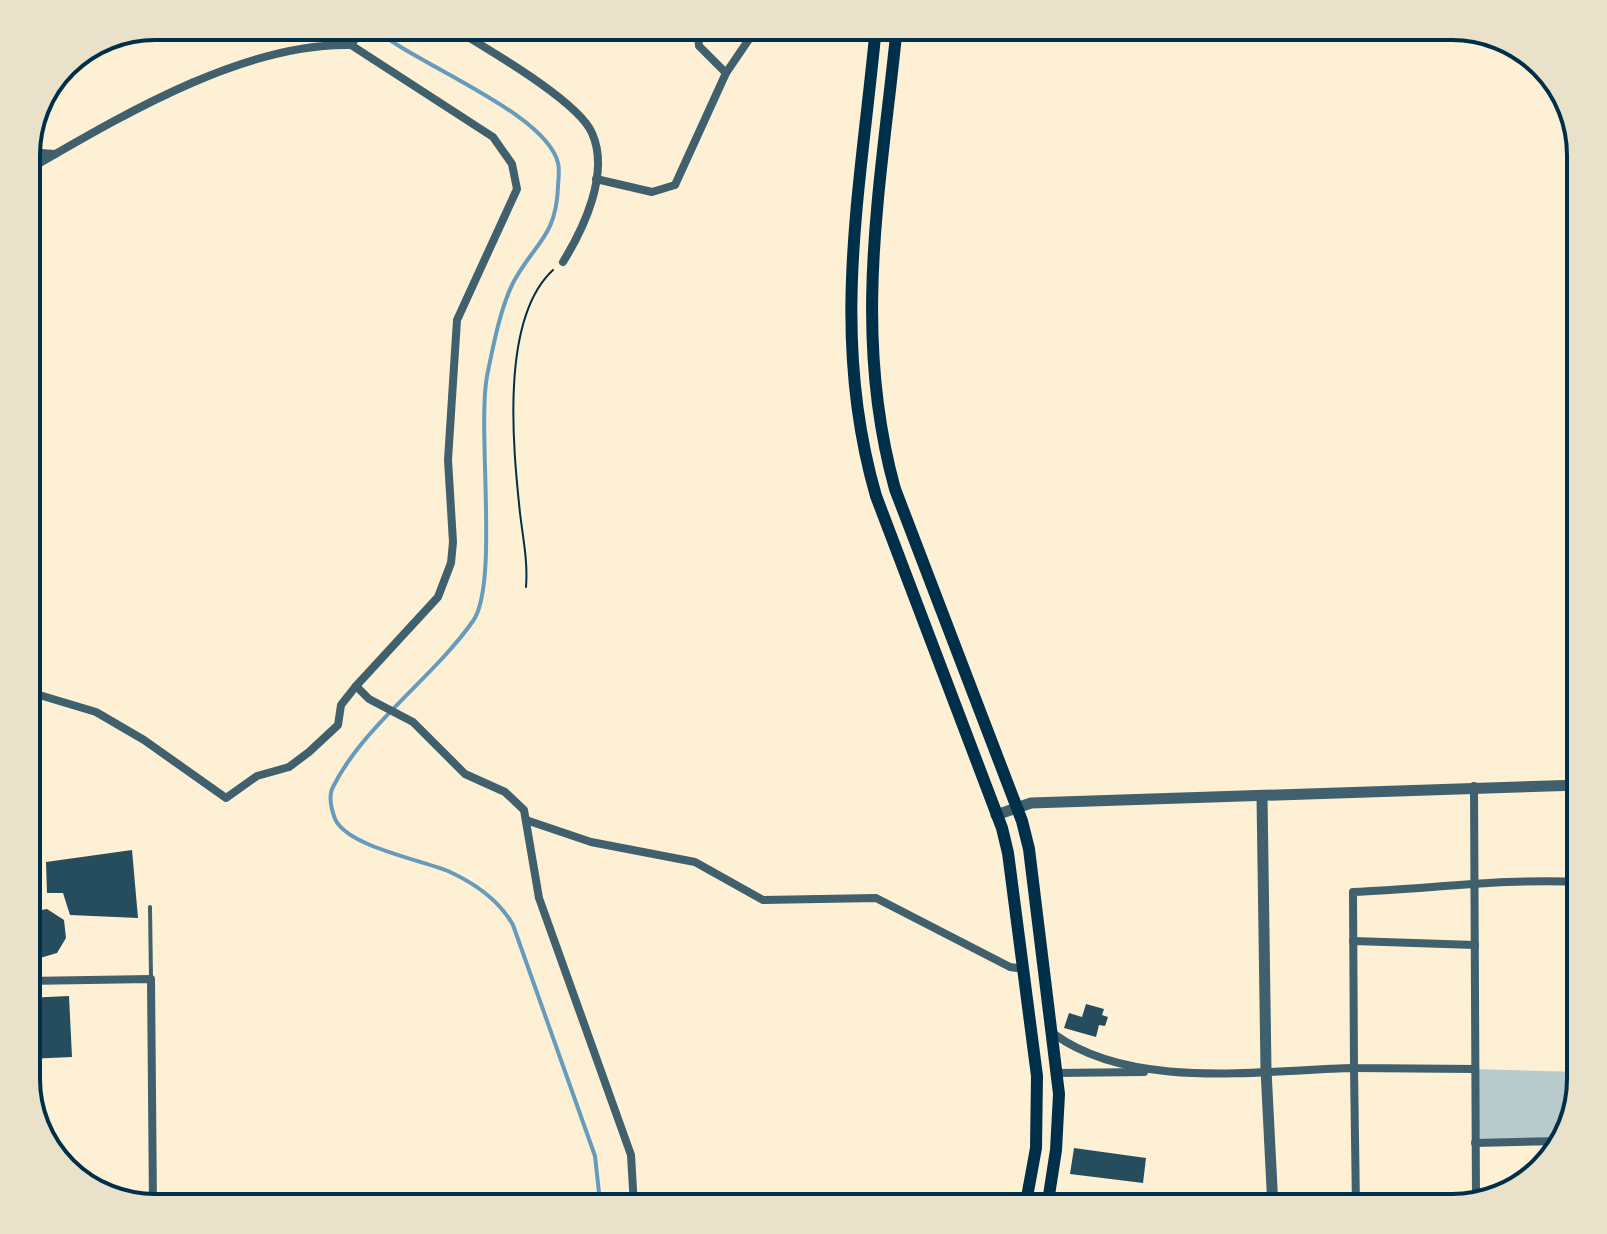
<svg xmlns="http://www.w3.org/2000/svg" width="1607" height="1234" font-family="Cabin,sans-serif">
  <rect width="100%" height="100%" fill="#fdf0d5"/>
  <!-- green -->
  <polygon fill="#b9caca" points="1474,1069 1581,1072 1560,1141 1475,1143"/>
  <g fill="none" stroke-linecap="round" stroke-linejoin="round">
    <!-- stream -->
    <path stroke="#669bbc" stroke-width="4" d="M371 26C412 63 546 112 558 163 560 170 558 180 558 187 556 238 534 243 513 283 500 309 493 347 487 376 477 431 499 584 473 621 433 678 363 726 333 787 328 796 331 807 334 816 342 846 423 860 450 872 476 884 499 900 513 925L595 1156 600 1202"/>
  </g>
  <!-- building -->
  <g fill="#264d5e">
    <polygon points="132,850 138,918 70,915 63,893 47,893 46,862"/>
    <polygon points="26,902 30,912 47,909 64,920 66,938 57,953 40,958 26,954"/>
    <polygon points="69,996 72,1057 27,1059 26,998"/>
    <polygon points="1086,1004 1104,1009 1102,1015 1108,1017 1105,1026 1099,1025 1096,1037 1064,1028 1069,1013 1082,1017"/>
    <polygon points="1074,1148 1146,1158 1143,1183 1070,1174"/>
  </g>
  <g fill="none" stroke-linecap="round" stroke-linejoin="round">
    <!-- path -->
    <path stroke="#003049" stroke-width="2" d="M526 587C528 561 523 539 520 513 513 447 500 319 553 270"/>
    <!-- service -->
    <polyline stroke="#3f606c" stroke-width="4" points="150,907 151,979"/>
    <!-- minor -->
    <g stroke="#3f606c" stroke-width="8">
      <path d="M450 26C482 46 578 100 592 133 610 173 584 228 563 262"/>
      <polyline points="697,26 699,46 726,73"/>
      <polyline points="351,45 365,26"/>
      <polyline points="26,152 55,154"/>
      <path d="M26 171C118 118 243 42 351 45"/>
      <polyline points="596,179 652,192 675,185 726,73 758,26"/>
      <polyline points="356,686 369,699 413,722 465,774 505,792 524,810 539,898 631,1155 634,1207"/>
      <polyline points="26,691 96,712 144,740 226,798 257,776 289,767 309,752 338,725 341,705 356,686 438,597 451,563 453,542 448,460 457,320 517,189 512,164 493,137 351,45"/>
      <polyline points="1474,786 1476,1202"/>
      <polyline points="526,820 591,842 695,862 763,900 876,898 1010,967 1024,969"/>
      <polyline points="1353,941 1475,945"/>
      <polyline points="26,981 151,979 153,1207"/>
      <path d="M1054 1034C1132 1091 1262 1070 1354 1068L1356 1208"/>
      <path d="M1474 1069 1354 1068 1353 892C1429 889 1505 878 1581 882"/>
      <polyline points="1057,1073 1144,1072"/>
      <polyline points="1475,1143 1560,1141"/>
    </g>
    <!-- tertiary -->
    <g stroke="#3f606c" stroke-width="11">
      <polyline points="1262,796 1266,1070 1273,1208"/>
      <polyline points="996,815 1031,803 1581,785"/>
      <polyline points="483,1208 634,1204 1029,1208"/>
    </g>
    <!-- secondary -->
    <g stroke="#003049" stroke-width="12">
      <path d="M876 26C861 189 829 334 876 496L1002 828 1008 853 1037 1076 1036 1148 1025 1208"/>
      <path d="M897 26C881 186 851 331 895 489L1022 821 1029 849 1059 1094 1056 1150 1047 1208"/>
    </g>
  </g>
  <!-- crop -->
  <path d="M0 0H1607V1234H0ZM155 40H1452A115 115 0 0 1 1567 155V1079A115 115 0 0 1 1452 1194H155A115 115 0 0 1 40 1079V155A115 115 0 0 1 155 40Z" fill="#e9e1ca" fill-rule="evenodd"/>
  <path fill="none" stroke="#003049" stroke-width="4" d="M155 40H1452A115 115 0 0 1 1567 155V1079A115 115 0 0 1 1452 1194H155A115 115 0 0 1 40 1079V155A115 115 0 0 1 155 40Z"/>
</svg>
